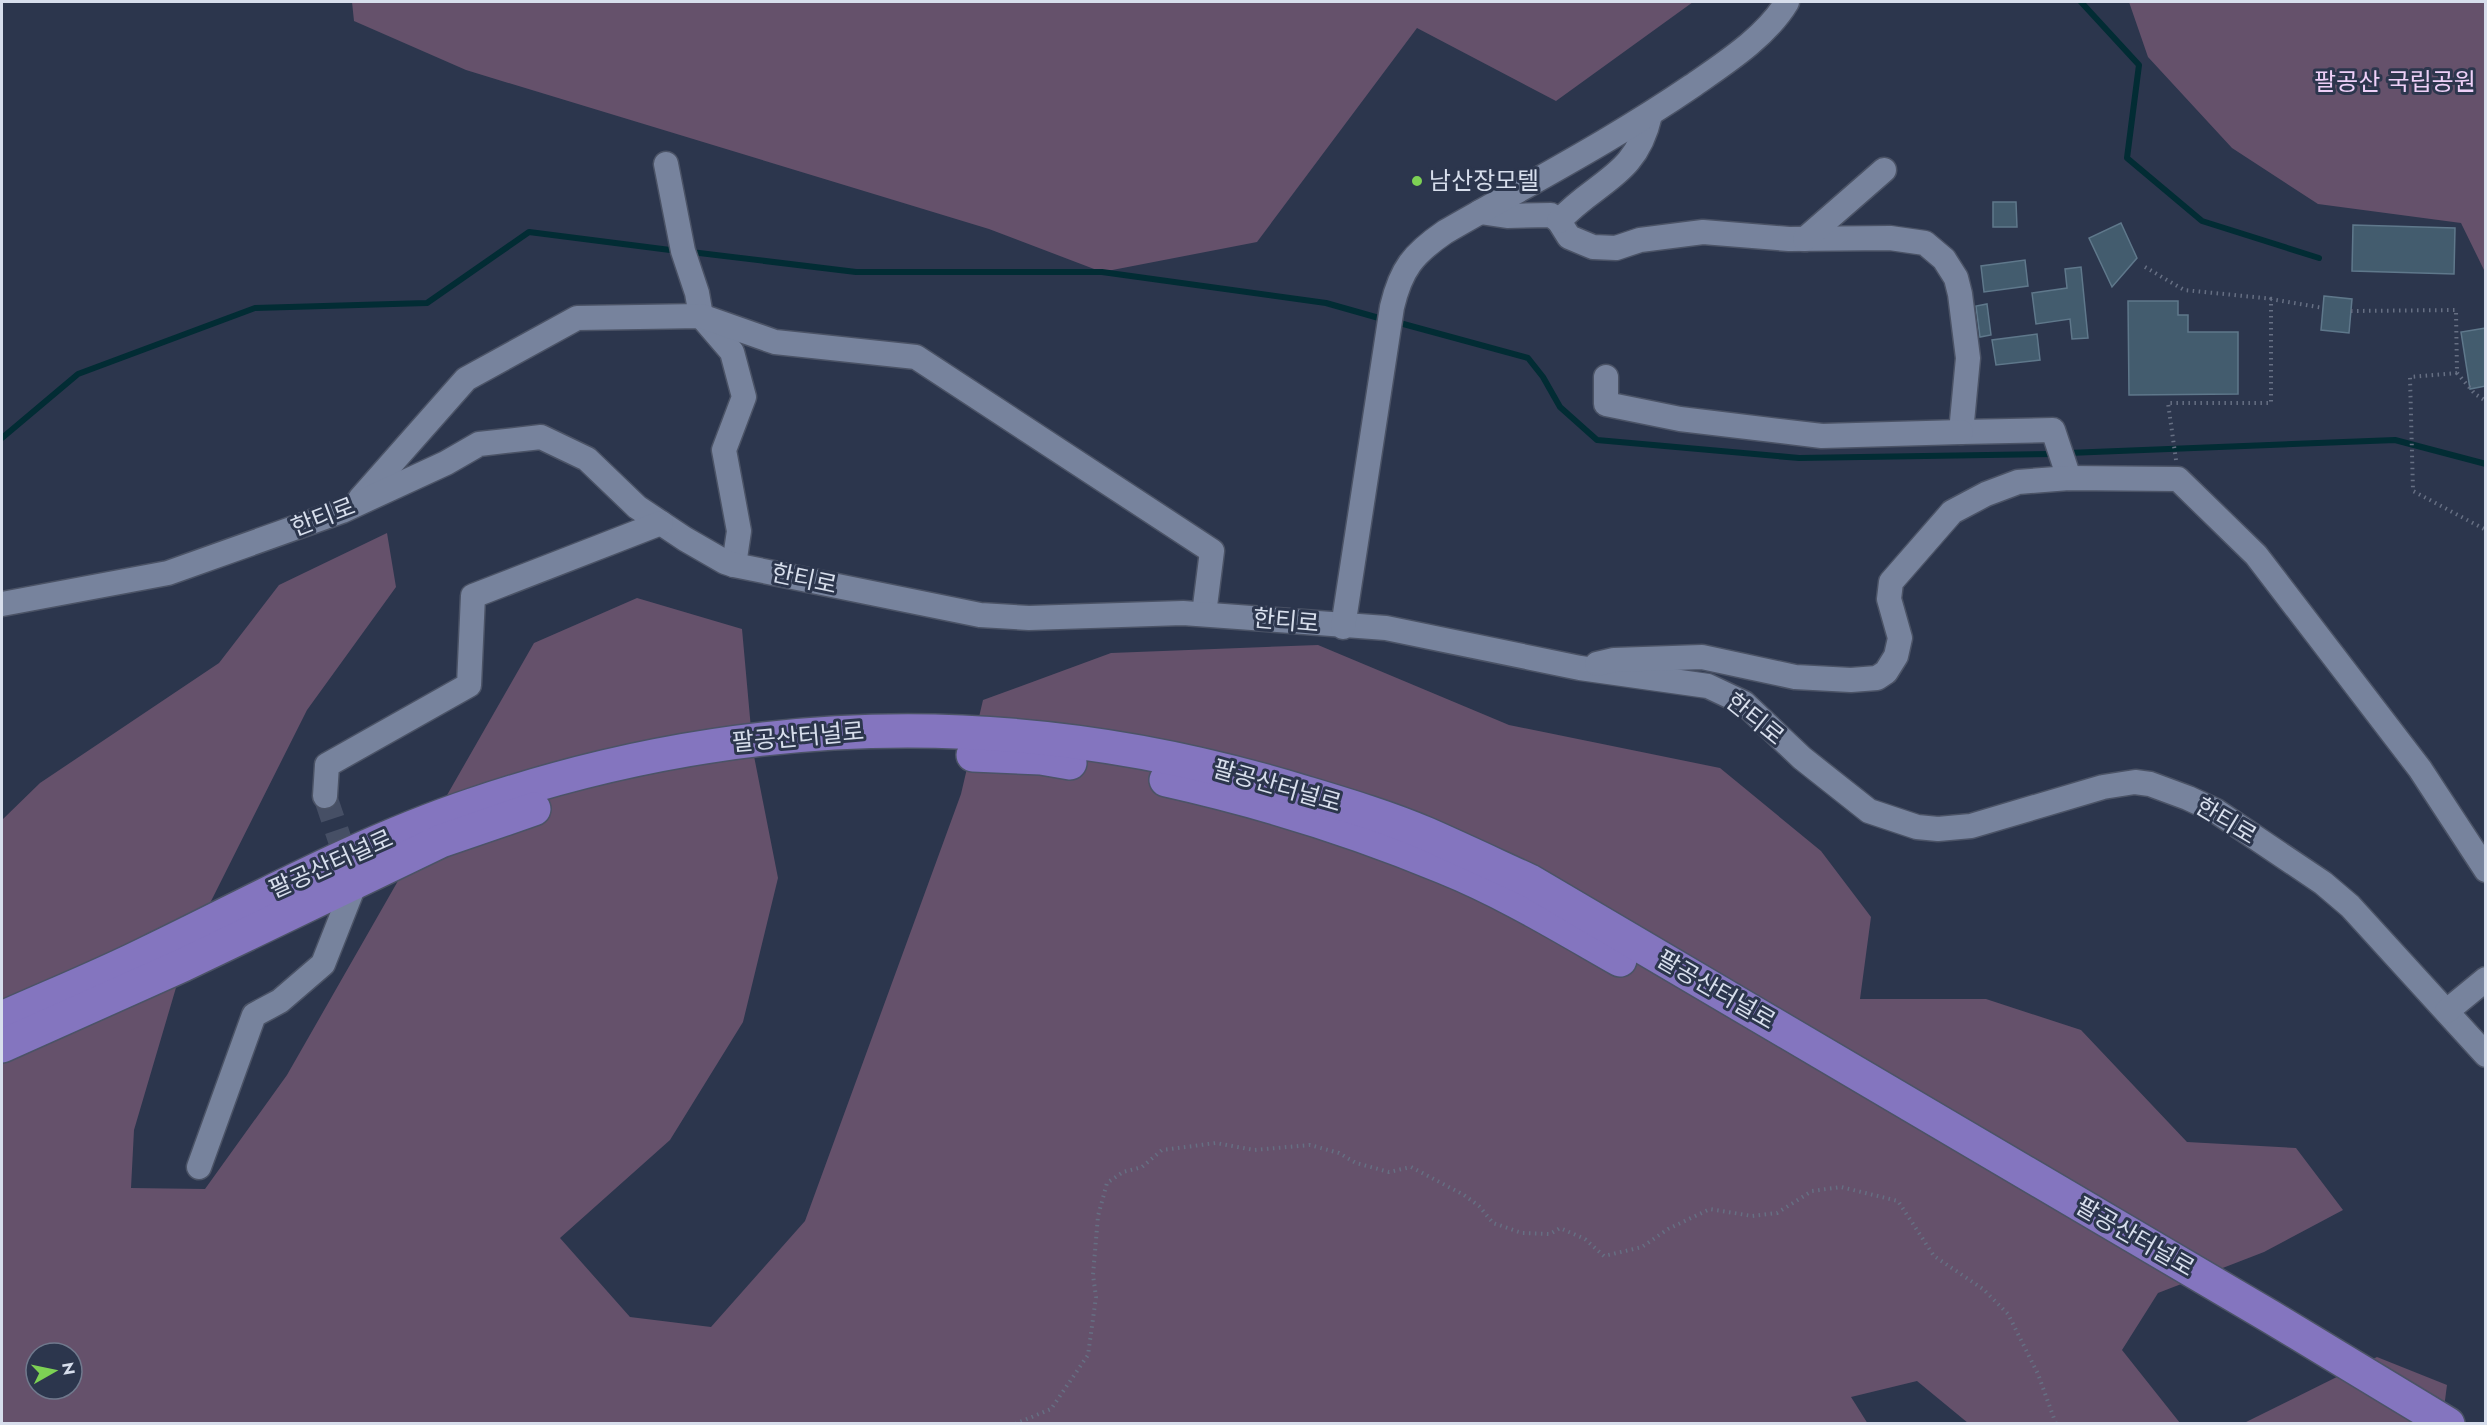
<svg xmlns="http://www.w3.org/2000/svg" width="2487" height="1425" font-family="Jost,'Noto Sans KR',sans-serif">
  <rect width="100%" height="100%" fill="#2c364d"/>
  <!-- green -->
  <g fill="#65516b" fill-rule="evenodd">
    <polygon points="352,2 1693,2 1556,101 1417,28 1257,242 1102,272 989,229 466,70 354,21"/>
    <polygon points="2129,2 2485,2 2485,272 2461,223 2318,204 2232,148 2148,57"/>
    <path d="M387 533 396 587 307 710 188 947 134 1130 131 1188 205 1189 287 1075 534 643 637 598 742 629 753 751 778 878 743 1022 670 1140 560 1238 630 1317 711 1327 805 1221 961 794 983 700 1111 653 1318 645 1509 725 1720 768 1821 851 1871 917 1860 999H1986L2081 1030 2187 1142 2296 1148 2343 1210 2264 1252 2158 1293 2122 1350 2180 1423H1968L1917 1381 1851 1397 1868 1424H2V820L40 783 219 663 279 585ZM36 1353H72V1389H36Z"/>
    <polygon points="2377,1357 2447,1385 2442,1423 2242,1424"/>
  </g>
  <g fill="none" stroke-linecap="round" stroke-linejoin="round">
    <!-- stream -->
    <g stroke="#022c34" stroke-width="6">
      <polyline points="2081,2 2139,65 2127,158 2202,221 2319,258"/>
      <polyline points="691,252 856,272 1102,272 1326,303 1386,320"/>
      <polyline points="1396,322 1528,358 1543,377 1560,407 1597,440 1799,458 2055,454"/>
      <polyline points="2,438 78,374 255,308 427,303 529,232 678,251"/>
      <polyline points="2068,453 2395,440 2486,464"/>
    </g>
  </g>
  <!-- building -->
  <g fill="#435c6e" stroke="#5f788b" stroke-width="1.5">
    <polygon points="1993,202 2016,202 2017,227 1993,227"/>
    <polygon points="2121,223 2137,258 2112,287 2089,238"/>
    <polygon points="2353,225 2455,228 2454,274 2352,271"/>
    <polygon points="2025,260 2028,286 1984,292 1981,266"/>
    <polygon points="2081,267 2088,338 2072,339 2070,319 2036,324 2032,293 2067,288 2065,269"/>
    <polygon points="2324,296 2352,299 2349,333 2321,330"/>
    <polygon points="2128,301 2178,301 2178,315 2188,315 2188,332 2238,332 2238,394 2129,395"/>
    <polygon points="1987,304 1991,335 1980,337 1976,306"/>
    <polygon points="2486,328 2486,386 2470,389 2461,332"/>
    <polygon points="2037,334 2040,360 1996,365 1992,340"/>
  </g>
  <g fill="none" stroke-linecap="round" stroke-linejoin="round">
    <!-- minor-tunnel -->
    <polyline stroke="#464f65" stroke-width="24" stroke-dasharray="24 12" stroke-linecap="butt" points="325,796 350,870"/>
    <defs>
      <g id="minor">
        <polyline points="666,164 683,251 697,293 701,316 732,352 744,397 724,450 739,531 734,565"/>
        <polyline points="1480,212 1507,216 1551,215 1559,221 1569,237 1593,247 1616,248 1640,240 1703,232 1789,239 1890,238 1925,243 1944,259 1956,278 1960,294 1968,358 1961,432 2053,430 2069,478"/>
        <path d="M1559 221C1597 180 1636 177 1650 115"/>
        <polyline points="1805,239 1884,170"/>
        <polyline points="1606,377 1606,404 1680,419 1822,436 1961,432"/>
        <polyline points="360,499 466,379 577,318 701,316 775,342 916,357 1212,551 1204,614"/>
        <polyline points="2,604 168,573 342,511 446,463 479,444 541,437 587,459 637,507 685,539 725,562 734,565 980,615 1029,618 1183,613 1386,628 1580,668 1708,686 1744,703 1802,758 1869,811 1917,827 1938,829 1971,826 2103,787 2135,782 2150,784 2188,798 2216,811 2323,883 2350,906 2486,1055"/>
        <path d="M1343 627 1392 307C1401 269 1413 254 1445 232 1528 184 1613 140 1692 86 1725 63 1766 37 1787 2"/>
        <polyline points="1597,664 1614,660 1702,657 1795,677 1851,680 1877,678 1886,672 1896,656 1900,638 1889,599 1891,582 1952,512 1986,494 2018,482 2069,478 2178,479 2256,555 2420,769 2486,870"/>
        <polyline points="325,796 327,765 469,685 473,596 661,523"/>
        <polyline points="2447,1011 2486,979"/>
        <polyline points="199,1167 254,1015 280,1001 323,964 355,883"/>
      </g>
      <g id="highway">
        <polyline points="973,755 1041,758 1070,763"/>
        <path d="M1166 780C1260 801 1354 830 1443 867 1505 892 1562 927 1620 960"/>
        <path d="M2 1018C51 996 101 976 149 952 255 901 359 843 472 805 745 712 1020 706 1297 790 1340 803 1385 816 1427 834 1461 849 1495 865 1530 881L2271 1317 2448 1424"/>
        <polyline points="2,1046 183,965 441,841 534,809"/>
      </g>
    </defs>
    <!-- minor casing -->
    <use href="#minor" stroke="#4b5366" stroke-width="27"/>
    <!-- highway casing -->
    <use href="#highway" stroke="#4b5366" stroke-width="36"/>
    <!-- path -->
    <g stroke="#666f83" stroke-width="4" stroke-dasharray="1.5 4.5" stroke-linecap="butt">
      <polyline points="2145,267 2184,290 2274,299"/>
      <polyline points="2351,311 2456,310 2457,373 2475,394 2486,401"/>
      <polyline points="2457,373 2410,377 2413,491 2486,530"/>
      <polyline points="2176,460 2168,403 2271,403 2271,299 2323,308"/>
      <polyline points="1015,1424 1051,1409 1088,1355 1096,1297 1093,1275 1098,1216 1107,1183 1123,1172 1142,1167 1162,1150 1216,1143 1254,1150 1310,1145 1339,1153 1356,1163 1389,1172 1411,1167 1464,1195 1479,1206 1493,1223 1522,1233 1550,1234 1560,1228 1585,1239 1604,1256 1642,1247 1668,1229 1710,1209 1752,1216 1777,1213 1812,1191 1841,1187 1898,1201 1934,1256 1983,1289 2008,1314 2038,1374 2056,1424"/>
    </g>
    <!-- minor -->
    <use href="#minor" stroke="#77839d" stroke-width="24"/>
    <!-- highway -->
    <use href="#highway" stroke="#8475bf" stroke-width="33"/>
  </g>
  <!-- markers -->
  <circle fill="#7dd154" stroke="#2c364d" stroke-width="2" cx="1417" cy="181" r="6"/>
  <g text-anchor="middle" stroke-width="6" stroke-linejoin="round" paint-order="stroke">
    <!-- park labels -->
    <g font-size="24" fill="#eed0f8" stroke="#2c364d">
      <text x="2395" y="90">팔공산 국립공원</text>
    </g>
    <!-- poi labels -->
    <g font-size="24" fill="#d7deec" stroke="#2c364d" text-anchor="start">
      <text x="1429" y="189">남산장모텔</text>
    </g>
    <!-- street labels -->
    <g font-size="24" fill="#d7deec" stroke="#2c364d">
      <text transform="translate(323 517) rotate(-21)" y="8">한티로</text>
      <text transform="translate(804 579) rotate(12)" y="8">한티로</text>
      <text transform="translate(1286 621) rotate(5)" y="8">한티로</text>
      <text transform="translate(1755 719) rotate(39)" y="8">한티로</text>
      <text transform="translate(798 737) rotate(-5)" y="8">팔공산터널로</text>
      <text transform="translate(1277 786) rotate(16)" y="8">팔공산터널로</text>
      <text transform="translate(2226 821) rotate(31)" y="8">한티로</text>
      <text transform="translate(331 864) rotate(-24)" y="8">팔공산터널로</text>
      <text transform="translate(1716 990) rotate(30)" y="8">팔공산터널로</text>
      <text transform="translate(2135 1237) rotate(30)" y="8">팔공산터널로</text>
    </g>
  </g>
  <!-- border -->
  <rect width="2487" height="1425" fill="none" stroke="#d7deec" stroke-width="6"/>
  <!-- north arrow -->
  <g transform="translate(54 1371) rotate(81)"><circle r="28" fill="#2c364d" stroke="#70798d" stroke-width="1.5"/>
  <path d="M0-4.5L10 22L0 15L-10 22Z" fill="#7dd154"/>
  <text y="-9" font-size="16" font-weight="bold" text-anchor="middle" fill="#d7deec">N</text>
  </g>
</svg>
